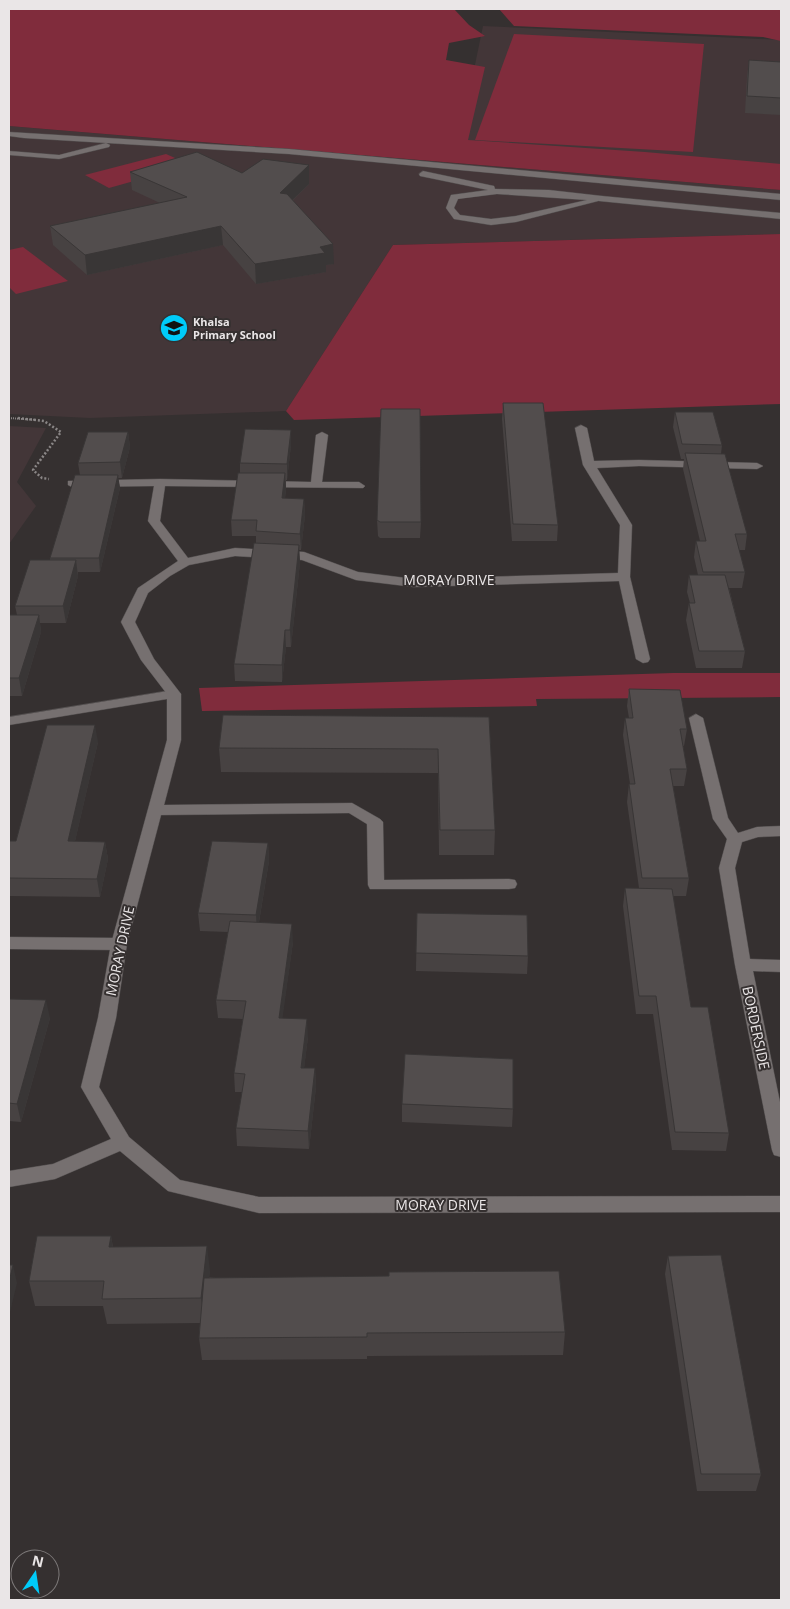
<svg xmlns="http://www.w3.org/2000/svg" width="790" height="1609" font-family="'Open Sans',sans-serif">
  <rect width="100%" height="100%" fill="#353030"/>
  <!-- built -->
  <g fill="#433638">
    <polygon points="483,26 781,40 781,177 458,147"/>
    <polygon points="9,126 781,190 781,234 393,245 286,411 90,418 9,414"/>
    <polygon points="9,426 46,428 17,482 36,506 9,544"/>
  </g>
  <!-- green -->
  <g fill="#802c3c">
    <polygon points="9,9 454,9 469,25 485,36 449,43 446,60 485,67 468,140 645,152 781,164 781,190 9,126"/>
    <polygon points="499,9 781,9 781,41 763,37 514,26"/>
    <polygon points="514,34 704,44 693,152 475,140"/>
    <polygon points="166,154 191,165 109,188 85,175"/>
    <polygon points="781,234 781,404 294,420 286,411 393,245"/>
    <polygon points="23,247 68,281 16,294 9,287 9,250"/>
    <polygon points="673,673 781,673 781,697 536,699 537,706 202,711 199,688"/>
  </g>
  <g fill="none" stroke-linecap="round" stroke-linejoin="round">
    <defs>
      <g id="service">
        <polygon points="9,132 289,149 781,194 781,200 289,154 24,138 9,136"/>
        <polygon points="106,143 110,145 109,147 59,159 9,155 9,151 59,155"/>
        <path d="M423 171 494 186 495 189 549 190 602 196 606 199 516 222 491 225 454 219 446 208 451 195 488 190 420 176 419 174ZM497 194 587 200 516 216 491 219 460 215 454 208 458 199Z"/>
        <polygon points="174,690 181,694 179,697 9,725 9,717"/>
        <polygon points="9,937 119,938 125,940 127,944 125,948 119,950 9,949"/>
      </g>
      <g id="minor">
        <polygon points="602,196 781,213 781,219 599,201 598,199"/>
        <polygon points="581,425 587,428 594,461 639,460 757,463 763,466 757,469 639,466 597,468 632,525 630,577 650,659 648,662 643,663 636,659 619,581 414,587 356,580 302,560 235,556 189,565 170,576 148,593 135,622 154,659 181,694 181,740 164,805 352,803 380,819 383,822 384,880 509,879 515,880 517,884 515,888 509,889 370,889 368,885 367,824 349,813 161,815 127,944 116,1018 99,1087 129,1137 180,1180 259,1197 781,1196 781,1212 259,1213 168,1191 120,1151 55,1179 9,1187 9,1171 53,1164 111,1139 81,1087 98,1018 111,944 167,740 167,694 141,660 121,622 138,588 178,561 148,521 154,486 72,487 68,485 68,481 160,479 311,482 316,435 322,432 328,435 322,482 359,482 365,486 363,488 165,486 160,521 188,558 235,548 304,552 358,572 414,579 618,573 620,525 583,465 575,428"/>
        <polygon points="696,714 703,718 728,818 738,833 757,827 781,826 781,836 758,837 742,842 735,868 750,959 781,960 781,972 753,971 781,1107 781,1157 774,1155 772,1150 735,965 719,868 727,839 713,819 689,718"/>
      </g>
    </defs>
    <!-- service casing -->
    <use href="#service" stroke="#524e4e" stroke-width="1"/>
    <!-- minor casing -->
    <use href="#minor" stroke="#524e4e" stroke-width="1"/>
    <!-- path-far1 -->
    <polyline stroke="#8a8686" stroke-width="2" stroke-dasharray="1 1" stroke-linecap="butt" points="9,418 36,420"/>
    <!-- path -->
    <polyline stroke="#8a8686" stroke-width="2.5" stroke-dasharray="2 2" stroke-linecap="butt" points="18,418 44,421 61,432 33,470 42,478 49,479"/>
    <!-- service -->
    <use href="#service" fill="#767070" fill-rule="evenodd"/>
    <!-- minor -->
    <use href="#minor" fill="#767070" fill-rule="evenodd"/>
  </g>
  <!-- wall -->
  <g fill="#474242">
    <polygon points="749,60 781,62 781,115 745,113 747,76"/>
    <polygon points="130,172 242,173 309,184 293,200 334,264 326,265 326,272 256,284 223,245 87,275 53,245 50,226 160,203 132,190"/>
    <polygon points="503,403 558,525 557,541 512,541 502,419"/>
    <polygon points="675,412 722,445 721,454 747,534 745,550 739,550 745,572 742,588 729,588 745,651 742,668 696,668 686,620 689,603 690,603 687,592 689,575 698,575 694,557 696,541 700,541 683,469 684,459 681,459 673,427"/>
    <polygon points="291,430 291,445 287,480 286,480 286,489 285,498 304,499 305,515 301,550 299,550 300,562 291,647 286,647 282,682 235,681 234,664 256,543 256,536 232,536 231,520 240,473 240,463"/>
    <polygon points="128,432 130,447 122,478 118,478 120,488 100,572 78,572 78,576 66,623 40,623 41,632 22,696 9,696 9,615 17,615 15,606 50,560 50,558 80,475 78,463"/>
    <polygon points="377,520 421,522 420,538 380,538 378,536"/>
    <polygon points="629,689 687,729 684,746 683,746 687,769 684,786 673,786 689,878 686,896 673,896 691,1007 729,1133 726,1151 672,1150 653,1014 636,1014 623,906 625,888 639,888 627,802 629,784 630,784 623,735 625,718 629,718 627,706"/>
    <polygon points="489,717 495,830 494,855 439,855 438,773 221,772 219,748"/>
    <polygon points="98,742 75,841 105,842 108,859 100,897 9,896 9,841 16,841"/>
    <polygon points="268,843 269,861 259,922 293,942 282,1018 308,1037 304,1068 315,1068 316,1087 309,1149 237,1146 236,1128 242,1092 235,1092 234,1073 243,1019 218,1018 216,1000 228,932 200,931 198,913"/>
    <polygon points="417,913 528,956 527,974 416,971"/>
    <polygon points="9,999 50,1018 21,1122 9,1121"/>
    <polygon points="402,1104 513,1109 512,1127 402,1122"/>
    <polygon points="111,1236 113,1247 210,1271 209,1277 565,1332 563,1355 367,1356 367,1359 202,1360 199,1338 200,1323 107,1324 103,1306 35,1306 29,1281"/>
    <polygon points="668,1256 761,1474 756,1491 697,1491 665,1274"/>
  </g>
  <!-- shaded-wall -->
  <g fill="#393636">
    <polygon points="309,165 309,184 280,212 280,193"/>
    <polygon points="221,226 223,245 87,275 85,255"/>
    <polygon points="333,244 334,264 326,265 326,272 256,284 255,264 320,247"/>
    <polygon points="291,430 291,445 287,480 287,464"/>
    <polygon points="128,432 130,447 122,478 120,462"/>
    <polygon points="285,473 286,489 283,515 282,498"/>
    <polygon points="118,475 120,488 100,572 99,558"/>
    <polygon points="304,499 305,515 301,550 300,534"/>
    <polygon points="299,545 300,562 291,647 290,630"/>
    <polygon points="76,560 78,576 66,623 63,606"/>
    <polygon points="39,615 41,632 22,696 19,678"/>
    <polygon points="285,630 286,647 282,682 282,665"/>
    <polygon points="95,725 98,742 71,859 68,841"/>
    <polygon points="105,842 108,859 100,897 97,879"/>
    <polygon points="268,843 269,861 257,933 256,915"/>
    <polygon points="292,924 293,942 280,1036 279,1018"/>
    <polygon points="46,1000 50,1018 21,1122 17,1104"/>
    <polygon points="307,1019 308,1037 302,1086 301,1068"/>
    <polygon points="315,1068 316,1087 309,1149 308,1131"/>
    <polygon points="111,1236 115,1261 109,1247"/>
    <polygon points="207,1246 210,1271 205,1323 201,1298"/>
    <polygon points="13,1265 17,1283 9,1316 9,1282"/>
  </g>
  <!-- building -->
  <g fill="#524d4d" stroke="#393636">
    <polygon points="749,60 781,62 781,98 747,96"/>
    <polygon points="197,152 242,173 263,159 309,165 280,193 287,194 333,244 320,247 325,253 255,264 221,226 85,255 50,226 187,197 130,172"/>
    <polygon points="503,403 543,403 558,525 513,524"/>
    <polygon points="381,409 420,409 421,522 380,522 377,520"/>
    <polygon points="675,412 713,412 722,445 682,444"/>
    <polygon points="245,429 291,430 287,464 240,463"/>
    <polygon points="88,432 128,432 120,462 78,463"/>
    <polygon points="685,453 725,454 747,534 735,534 745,572 703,572 696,541 706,541"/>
    <polygon points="238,473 285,473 282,498 304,499 300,534 256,531 257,520 231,520"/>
    <polygon points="75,475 118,475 99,558 50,558"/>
    <polygon points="254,543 299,545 290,630 285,630 282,665 234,664"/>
    <polygon points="30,560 76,560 63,606 15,606"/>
    <polygon points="689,575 725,575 745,651 699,651 689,603 695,603"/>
    <polygon points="9,615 39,615 19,678 9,678"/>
    <polygon points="629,689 680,690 687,729 680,729 687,769 670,769 689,878 642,878 629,784 635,784 625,718 633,718"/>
    <polygon points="223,715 489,717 495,830 440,830 438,749 219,748"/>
    <polygon points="47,725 95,725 68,841 105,842 97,879 9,878 9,841 16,841"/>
    <polygon points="212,841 268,843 256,915 198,913"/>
    <polygon points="625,888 672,889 691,1007 708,1007 729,1133 675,1132 656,996 639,996"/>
    <polygon points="417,913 527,915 528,956 416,953"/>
    <polygon points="230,921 292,924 279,1018 307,1019 301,1068 315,1068 308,1131 236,1128 245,1074 234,1073 246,1001 216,1000"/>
    <polygon points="9,999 46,1000 17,1104 9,1103"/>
    <polygon points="405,1054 513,1059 513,1109 402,1104"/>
    <polygon points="37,1236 111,1236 109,1247 207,1246 201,1298 102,1299 104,1281 29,1281"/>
    <polygon points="721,1255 761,1474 701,1474 668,1256"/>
    <polygon points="9,1265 13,1265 9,1282"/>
    <polygon points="559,1271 565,1332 367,1333 367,1337 199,1338 204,1278 389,1276 389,1272"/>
  </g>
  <!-- icons -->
  <defs>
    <symbol id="school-disc" viewBox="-11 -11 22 22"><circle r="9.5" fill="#00cbf9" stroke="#353030"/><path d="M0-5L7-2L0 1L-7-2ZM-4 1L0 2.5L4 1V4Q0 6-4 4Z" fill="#111"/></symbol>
  </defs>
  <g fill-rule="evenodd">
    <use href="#school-disc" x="158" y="312" width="32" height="32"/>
  </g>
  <g text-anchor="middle" stroke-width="4" stroke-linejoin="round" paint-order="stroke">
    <!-- far-poi labels -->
    <g font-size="11" font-weight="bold" fill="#eae6e7" stroke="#353030" text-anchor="start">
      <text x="193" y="326">Khalsa<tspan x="193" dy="13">Primary School</tspan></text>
    </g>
    <!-- street labels -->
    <g font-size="14" fill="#eae6e7" stroke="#353030">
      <text x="449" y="585">MORAY DRIVE</text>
      <text transform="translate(120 951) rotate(-78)" y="5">MORAY DRIVE</text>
      <text transform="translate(756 1028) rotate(78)" y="5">BORDERSIDE</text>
      <text x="441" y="1210">MORAY DRIVE</text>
    </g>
  </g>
  <!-- border -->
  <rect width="790" height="1609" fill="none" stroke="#eae6e7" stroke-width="20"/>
  <!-- north arrow -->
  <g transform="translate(35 1574) rotate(13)"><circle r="24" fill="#353030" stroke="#7d7979"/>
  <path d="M0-4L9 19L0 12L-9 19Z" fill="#00cbf9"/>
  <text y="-8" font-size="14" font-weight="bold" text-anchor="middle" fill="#eae6e7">N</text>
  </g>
</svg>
